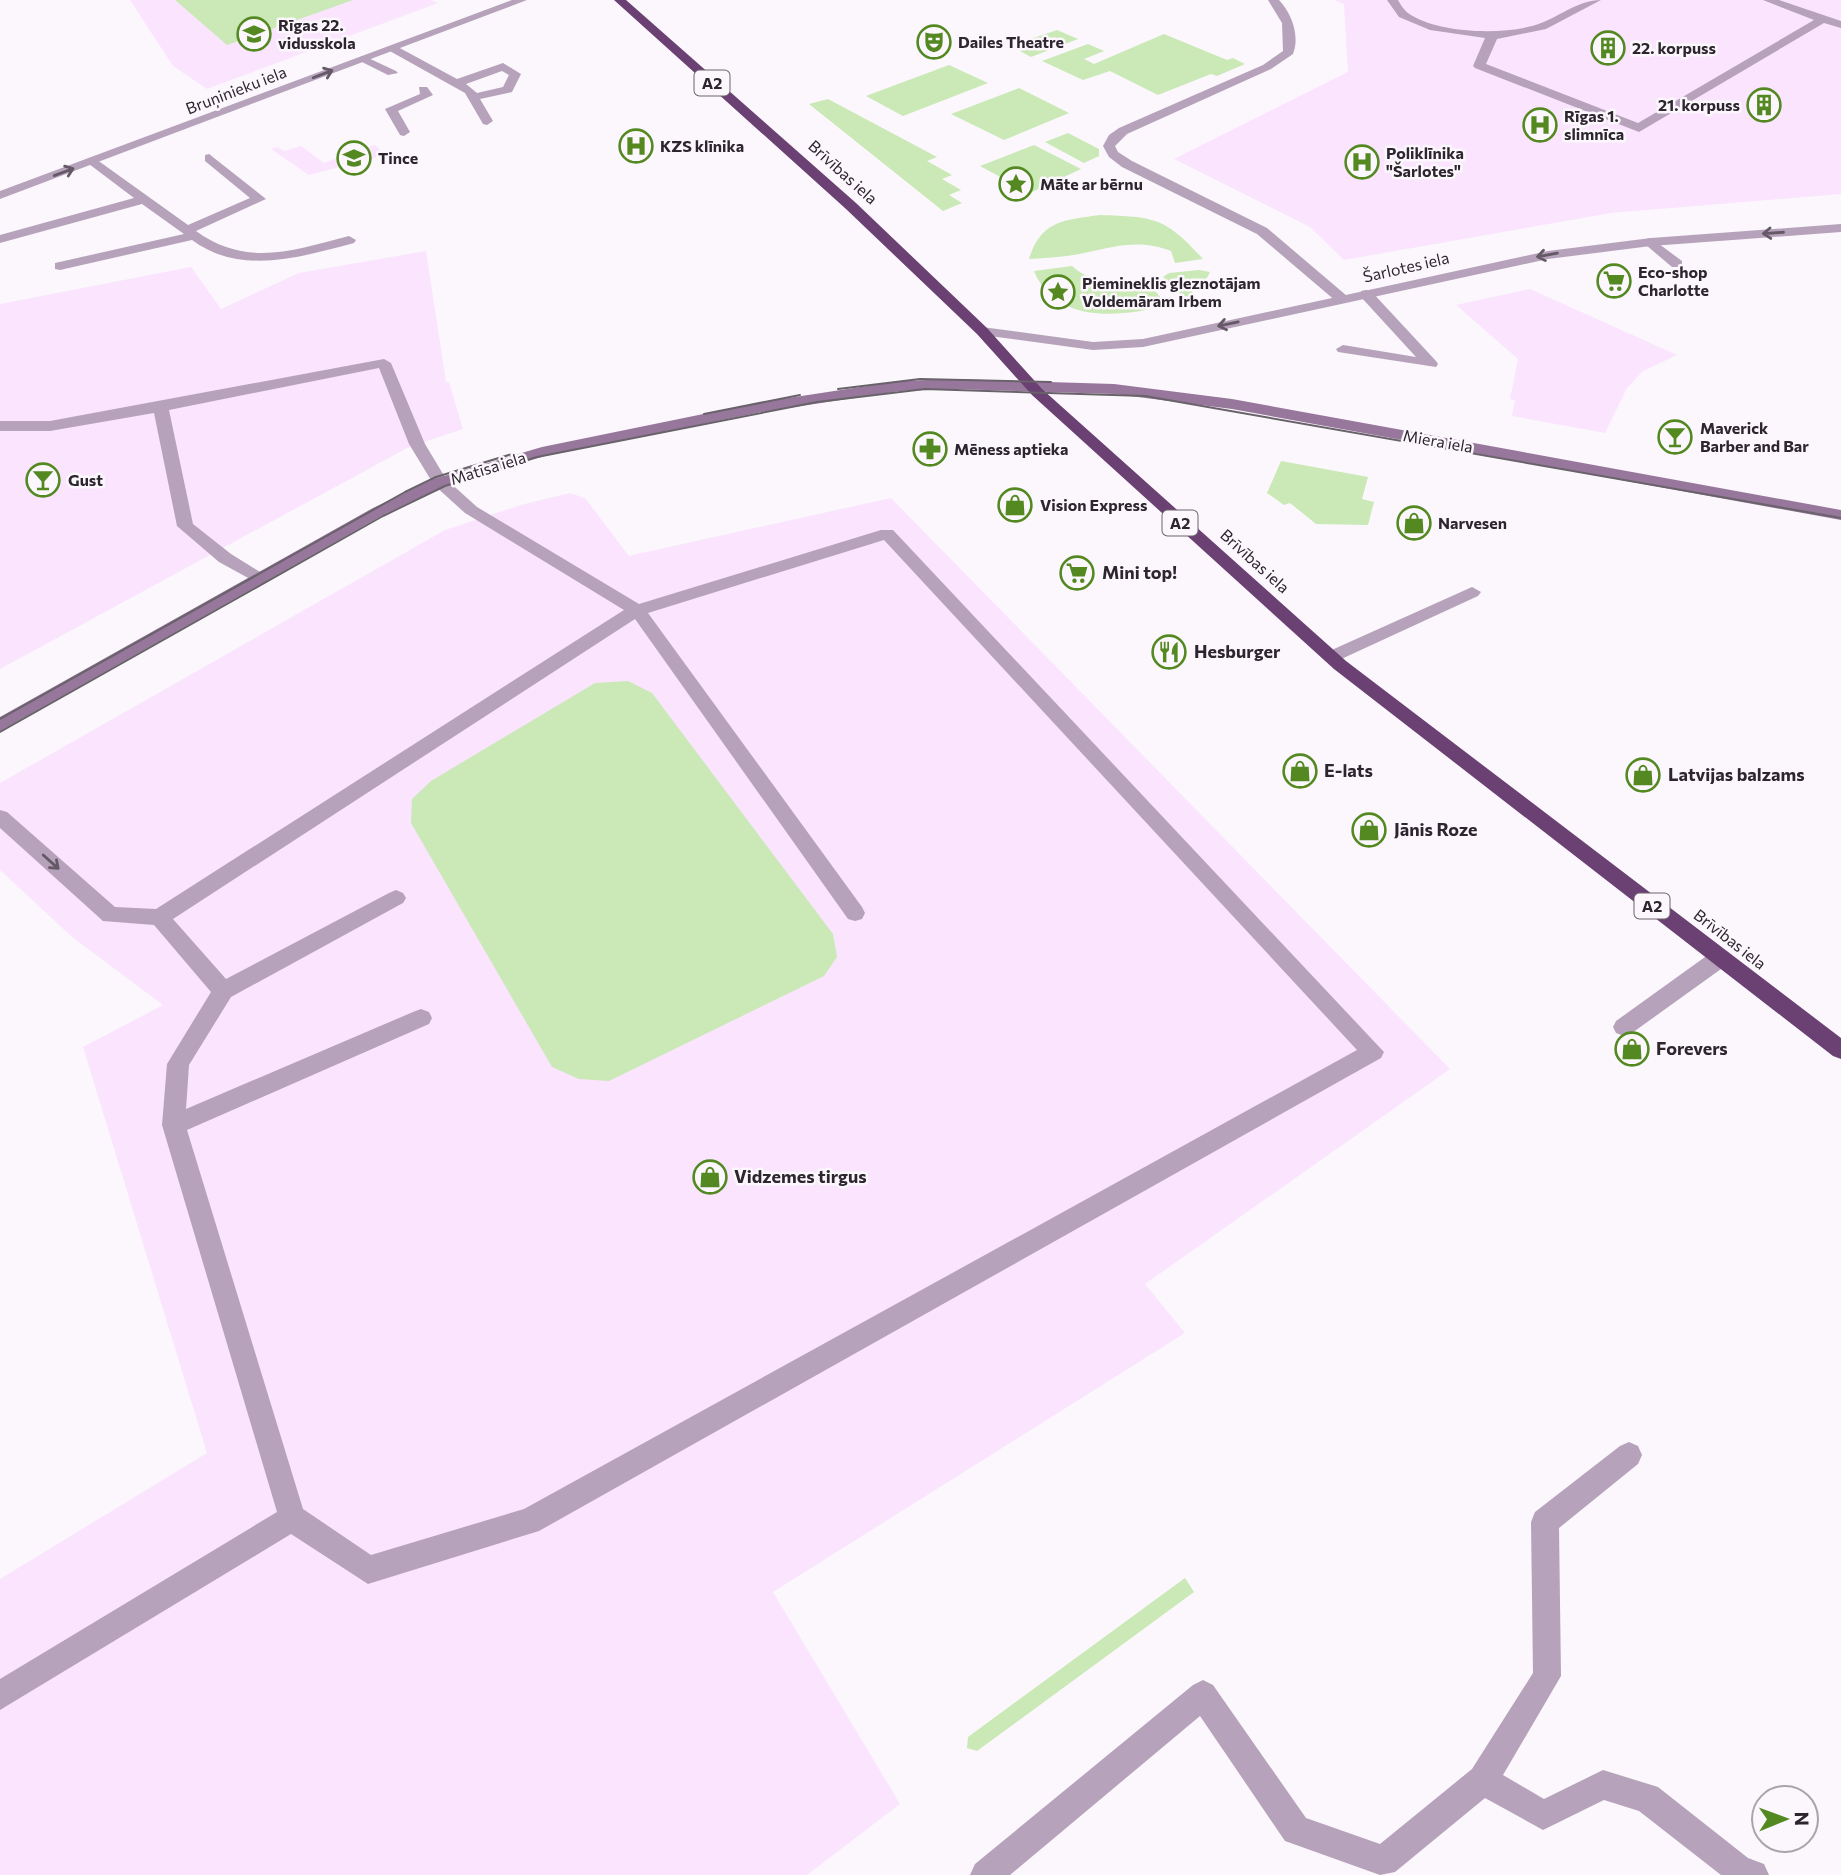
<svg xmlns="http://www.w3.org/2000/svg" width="1841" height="1875" font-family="Commissioner,sans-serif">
  <rect width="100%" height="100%" fill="#fbf7fc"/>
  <!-- built -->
  <g fill="#fae4fe">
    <polygon points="130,0 431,0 438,3 207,89 173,66"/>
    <polygon points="1334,0 1841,0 1841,194 1611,213 1344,260 1310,227 1174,159 1348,72 1344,4"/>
    <polygon points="375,145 386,155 309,175 271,149 277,147 284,151 301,146 324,163"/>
    <polygon points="426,251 446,382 449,382 463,429 409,447 0,669 0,304 191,267 221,309 299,273"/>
    <polygon points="1530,289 1677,355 1643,371 1627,388 1605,433 1512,416 1515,400 1510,399 1518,359 1456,305"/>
    <polygon points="570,493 585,498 629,556 891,498 1450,1069 1145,1284 1185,1333 773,1592 900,1804 807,1875 0,1875 0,1579 207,1453 83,1047 163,1005 72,937 0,870 0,783 445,530 521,505"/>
  </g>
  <!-- green -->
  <g fill="#cae9b6">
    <polygon points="175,0 353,0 227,45"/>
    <polygon points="1057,30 1078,39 1031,57 1020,51 1028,48 1019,43"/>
    <polygon points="1164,34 1227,60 1233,58 1245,64 1217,76 1211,74 1158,95 1110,71 1083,80 1042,61 1088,44 1104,51 1084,59 1094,64"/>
    <polygon points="949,65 988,83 903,116 866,96"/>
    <polygon points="1019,88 1069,113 1004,140 951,114"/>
    <polygon points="828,99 937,157 927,161 952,175 942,179 961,190 949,195 962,203 943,211 809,104"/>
    <polygon points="1068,133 1099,149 1099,156 1084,163 1045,142"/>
    <polygon points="1034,145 1081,169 1030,193 980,166"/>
    <path d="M1100 215C1155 217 1165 217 1203 259L1175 263 1171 251C1139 239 1116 246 1084 253 1066 257 1048 258 1029 259 1041 220 1065 220 1100 215Z"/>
    <path d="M1072 266C1094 286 1122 284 1150 285L1167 305C1123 317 1056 325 1034 271Z"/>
    <polygon points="1199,270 1210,272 1203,285 1191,285 1193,296 1184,297 1163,277 1169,273"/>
    <polygon points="1281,461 1368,477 1362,499 1374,502 1368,525 1316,524 1290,503 1284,505 1267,493"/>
    <polygon points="628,681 652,693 833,934 837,957 824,976 609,1081 579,1079 552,1067 411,823 412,799 431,781 595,683"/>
    <polygon points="1185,1578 1194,1592 977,1751 967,1748 968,1737"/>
  </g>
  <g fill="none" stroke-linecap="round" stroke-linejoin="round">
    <!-- lane -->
    <g fill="#b7a2bb" fill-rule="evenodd">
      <path d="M1268 0H1279C1292 14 1300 36 1293 54L1271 69 1127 134 1115 146 1118 152 1132 161 1267 228 1347 296V302H1337L1257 234 1122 167 1109 157 1103 146 1109 135 1119 128 1263 65 1283 51 1282 23Z"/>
      <path d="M1387 0H1398C1400 4 1404 10 1408 13 1437 34 1508 36 1541 23 1562 15 1579 0 1601 0L1546 29 1497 39 1486 64 1638 123 1814 20 1763 0H1779L1841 21V28L1824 23 1639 132 1475 68 1473 66 1485 38 1430 30 1399 17Z"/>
      <path d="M388 46H396L457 79 503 63 521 74 512 92 480 99 493 121 487 125 483 124 465 93 388 50ZM502 71 509 75 503 87 477 93 466 84Z"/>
      <polygon points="364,56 396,71 398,73 388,75 360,61 360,57"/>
      <polygon points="419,87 427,87 433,95 398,111 410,132 404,136 400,135 385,109 420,94"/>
      <path d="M209 154 266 199 196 231C247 268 294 250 349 236L356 240 354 243C301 257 240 276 192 240L60 270 55 269V263L184 234 142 204 0 243V235L134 198 89 164V158L93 157 188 225 250 198 205 161V155Z"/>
      <polygon points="1651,238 1682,261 1682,267 1672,267 1646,245 1646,239"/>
      <polygon points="1366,290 1371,291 1436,361 1438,364 1436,367 1338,352 1336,349 1343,345 1416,357 1361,297 1361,291"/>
      <path d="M384 359 391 363 425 444 446 479 477 507 639 604 881 530H893L1384 1052 1381 1058 539 1531 368 1584 291 1534 0 1710V1679L277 1512 162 1125 167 1064 211 992 154 925 103 921 0 828V810L7 812 115 907 156 909 624 610 465 513 434 485 409 444 379 368 169 410 193 524 231 554 265 575 268 579 265 583 259 584 219 562 177 526 154 413 50 431H0V421H50ZM884 540 1357 1050 524 1509 371 1555 303 1509 187 1130 429 1024 432 1018 429 1012 421 1009 413 1012 186 1109 189 1065 231 997 403 903 406 898 403 893 396 890 389 893 226 979 173 919 635 619 848 919 855 921 862 919 865 913 862 907 648 613Z"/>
      <polygon points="1472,587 1481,592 1478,596 1337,661 1325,661 1322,657 1325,653"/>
      <polygon points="1720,950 1728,952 1731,958 1728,964 1632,1033 1624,1036 1616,1033 1613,1027 1616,1021 1712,952"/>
      <polygon points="1629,1442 1638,1446 1642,1455 1638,1464 1559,1528 1561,1676 1503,1775 1544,1799 1603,1770 1658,1787 1748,1858 1764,1864 1769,1875 1721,1875 1639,1811 1604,1800 1543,1830 1485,1798 1395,1872 1380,1875 1285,1841 1200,1716 1010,1875 970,1875 975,1864 1193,1685 1203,1680 1213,1685 1306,1818 1380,1844 1472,1769 1533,1673 1531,1522 1535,1512 1620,1446"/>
    </g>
    <!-- street -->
    <g fill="#b7a2bb" fill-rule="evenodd">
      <polygon points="512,0 527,0 0,199 0,191"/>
      <polygon points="1841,224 1841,232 1651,246 1548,259 1143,347 1093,350 982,335 975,331 982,327 1093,342 1143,339 1548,251 1651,238"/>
    </g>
    <!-- secondary -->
    <polygon fill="#97789c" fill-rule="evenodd" points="955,379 1114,384 1232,399 1841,510 1841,520 1232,409 1114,394 955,389 900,391 762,412 545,456 446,485 385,514 0,731 0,717 373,508 434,479 542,447 762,402 900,381"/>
    <!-- highway -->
    <polygon fill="#6b4073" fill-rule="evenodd" points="614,0 626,0 856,203 987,328 1042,389 1346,661 1841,1038 1841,1059 1833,1056 1334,669 1032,395 977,334 846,209"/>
    <!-- tram -->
    <g stroke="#69626a" stroke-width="2">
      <polyline points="838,389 920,379 1051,382"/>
      <polyline points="704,414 800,395"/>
      <polyline points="0,719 405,492 436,477 512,454"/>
      <polyline points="0,732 383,516 445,486 537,457 817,402 925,389 1145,396 1841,518"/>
    </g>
  </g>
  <!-- one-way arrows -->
  <defs><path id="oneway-shaft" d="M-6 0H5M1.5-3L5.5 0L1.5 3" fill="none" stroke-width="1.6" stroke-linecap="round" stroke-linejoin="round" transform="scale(1.75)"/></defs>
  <g stroke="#655867">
    <use href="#oneway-shaft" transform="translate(323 74) rotate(-21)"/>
    <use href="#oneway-shaft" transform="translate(64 172) rotate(-20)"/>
    <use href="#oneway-shaft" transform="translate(1773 233) rotate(176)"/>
    <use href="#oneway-shaft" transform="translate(1547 255) rotate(170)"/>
    <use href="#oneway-shaft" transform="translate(1228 324) rotate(168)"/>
    <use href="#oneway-shaft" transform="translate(51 862) rotate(42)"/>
  </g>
  <!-- icons -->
  <defs>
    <symbol id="school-ring" viewBox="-11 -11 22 22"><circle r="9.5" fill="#fbf7fc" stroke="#548922" stroke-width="1.5"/><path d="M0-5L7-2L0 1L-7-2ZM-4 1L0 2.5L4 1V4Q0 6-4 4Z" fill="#548922"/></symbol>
    <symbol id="theatre-ring" viewBox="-11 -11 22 22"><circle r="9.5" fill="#fbf7fc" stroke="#548922" stroke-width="1.5"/><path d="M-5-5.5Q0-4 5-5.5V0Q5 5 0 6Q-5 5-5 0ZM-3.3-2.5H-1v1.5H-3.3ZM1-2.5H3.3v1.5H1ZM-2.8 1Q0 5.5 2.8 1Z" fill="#548922"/></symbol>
    <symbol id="building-ring" viewBox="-11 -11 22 22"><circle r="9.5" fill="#fbf7fc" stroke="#548922" stroke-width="1.5"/><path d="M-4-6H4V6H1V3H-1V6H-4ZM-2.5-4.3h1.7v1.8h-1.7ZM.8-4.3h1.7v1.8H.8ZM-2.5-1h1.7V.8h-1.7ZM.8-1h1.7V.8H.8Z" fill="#548922"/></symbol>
    <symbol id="hospital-ring" viewBox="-11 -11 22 22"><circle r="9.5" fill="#fbf7fc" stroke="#548922" stroke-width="1.5"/><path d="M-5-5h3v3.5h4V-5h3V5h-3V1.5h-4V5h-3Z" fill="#548922"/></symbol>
    <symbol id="sight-ring" viewBox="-11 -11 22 22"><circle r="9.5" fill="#fbf7fc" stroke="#548922" stroke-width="1.5"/><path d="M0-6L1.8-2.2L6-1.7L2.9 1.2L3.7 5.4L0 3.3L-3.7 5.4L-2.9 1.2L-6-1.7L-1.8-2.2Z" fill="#548922"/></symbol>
    <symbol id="supermarket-ring" viewBox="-11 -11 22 22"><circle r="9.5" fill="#fbf7fc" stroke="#548922" stroke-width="1.5"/><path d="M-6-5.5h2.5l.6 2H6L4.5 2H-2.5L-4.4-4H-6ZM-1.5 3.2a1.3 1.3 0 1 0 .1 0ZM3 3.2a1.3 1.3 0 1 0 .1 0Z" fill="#548922"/></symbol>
    <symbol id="bar-ring" viewBox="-11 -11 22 22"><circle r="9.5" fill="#fbf7fc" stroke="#548922" stroke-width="1.5"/><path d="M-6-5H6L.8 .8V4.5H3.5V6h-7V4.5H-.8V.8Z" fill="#548922"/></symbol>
    <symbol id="pharmacy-ring" viewBox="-11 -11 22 22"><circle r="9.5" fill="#fbf7fc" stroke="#548922" stroke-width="1.5"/><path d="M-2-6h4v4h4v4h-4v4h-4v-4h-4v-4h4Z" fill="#548922"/></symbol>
    <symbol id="shop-ring" viewBox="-11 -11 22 22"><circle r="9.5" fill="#fbf7fc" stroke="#548922" stroke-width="1.5"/><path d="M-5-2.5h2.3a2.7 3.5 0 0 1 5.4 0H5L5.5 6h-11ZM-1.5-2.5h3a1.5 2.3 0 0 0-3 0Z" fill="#548922"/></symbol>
    <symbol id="restaurant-ring" viewBox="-11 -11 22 22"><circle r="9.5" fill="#fbf7fc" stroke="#548922" stroke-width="1.5"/><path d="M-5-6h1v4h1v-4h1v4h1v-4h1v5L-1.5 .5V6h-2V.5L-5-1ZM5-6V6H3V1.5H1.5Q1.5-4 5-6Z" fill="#548922"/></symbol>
  </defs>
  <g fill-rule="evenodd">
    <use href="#school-ring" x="235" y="15" width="38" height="38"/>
    <use href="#theatre-ring" x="915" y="23" width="38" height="38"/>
    <use href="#building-ring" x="1589" y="29" width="38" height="38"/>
    <use href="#building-ring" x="1745" y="86" width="38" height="38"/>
    <use href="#hospital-ring" x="1521" y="106" width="38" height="38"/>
    <use href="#hospital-ring" x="617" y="127" width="38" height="38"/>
    <use href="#school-ring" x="335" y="139" width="38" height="38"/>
    <use href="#hospital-ring" x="1343" y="143" width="38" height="38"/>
    <use href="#sight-ring" x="997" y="165" width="38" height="38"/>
    <use href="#supermarket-ring" x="1595" y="262" width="38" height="38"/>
    <use href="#sight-ring" x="1039" y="273" width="38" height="38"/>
    <use href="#bar-ring" x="1656" y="418" width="38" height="38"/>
    <use href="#pharmacy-ring" x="911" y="430" width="38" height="38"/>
    <use href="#bar-ring" x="24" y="461" width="38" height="38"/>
    <use href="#shop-ring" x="996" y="486" width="38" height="38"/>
    <use href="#shop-ring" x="1395" y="504" width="38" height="38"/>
    <use href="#supermarket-ring" x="1058" y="554" width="38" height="38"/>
    <use href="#restaurant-ring" x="1150" y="633" width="38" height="38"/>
    <use href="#shop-ring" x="1281" y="752" width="38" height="38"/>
    <use href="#shop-ring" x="1624" y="756" width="38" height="38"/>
    <use href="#shop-ring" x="1350" y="811" width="38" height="38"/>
    <use href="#shop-ring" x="1613" y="1030" width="38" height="38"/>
    <use href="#shop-ring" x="691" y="1158" width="38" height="38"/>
  </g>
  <g text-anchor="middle" stroke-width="5" stroke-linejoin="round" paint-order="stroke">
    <!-- far-poi labels -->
    <g font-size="16" font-weight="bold" fill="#2e262f" stroke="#fbf7fc" text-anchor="start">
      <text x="278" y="31">Rīgas 22.<tspan x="278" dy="18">vidusskola</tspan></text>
      <text x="958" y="48">Dailes Theatre</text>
      <text x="1632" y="54">22. korpuss</text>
      <text x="1740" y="111" text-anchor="end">21. korpuss</text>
      <text x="1564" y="122">Rīgas 1.<tspan x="1564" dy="18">slimnīca</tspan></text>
      <text x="660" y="152">KZS klīnika</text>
      <text x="1386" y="159">Poliklīnika<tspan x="1386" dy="18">"Šarlotes"</tspan></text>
      <text x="378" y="164">Tince</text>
      <text x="1040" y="190">Māte ar bērnu</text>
      <text x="1638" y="278">Eco-shop<tspan x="1638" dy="18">Charlotte</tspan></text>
      <text x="1082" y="289">Piemineklis gleznotājam<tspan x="1082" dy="18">Voldemāram Irbem</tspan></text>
      <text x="1700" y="434">Maverick<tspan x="1700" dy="18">Barber and Bar</tspan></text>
      <text x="954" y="455">Mēness aptieka</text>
      <text x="68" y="486">Gust</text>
      <text x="1040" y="511">Vision Express</text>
      <text x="1438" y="529">Narvesen</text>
    </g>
    <!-- shield labels -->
    <g fill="#fbf7fc" stroke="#6c656c" stroke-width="2">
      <rect x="694.5" y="70.5" width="35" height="25" rx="5"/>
      <rect x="1162.5" y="510.5" width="35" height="25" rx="5"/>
      <rect x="1634.5" y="893.5" width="35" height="25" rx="5"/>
    </g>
    <g font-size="16" font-weight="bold" fill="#2e262f">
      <text x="712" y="89">A2</text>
      <text x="1180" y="529">A2</text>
      <text x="1652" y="912">A2</text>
    </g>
    <!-- far-street labels -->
    <g font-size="16" fill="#2e262f" stroke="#fbf7fc">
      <text transform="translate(236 90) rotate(-21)" y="6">Bruņinieku iela</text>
      <text transform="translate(843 172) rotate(42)" y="6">Brīvības iela</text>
      <text transform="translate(1406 267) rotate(-13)" y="6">Šarlotes iela</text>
      <text transform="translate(1438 441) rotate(10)" y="6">Miera iela</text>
      <text transform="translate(488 468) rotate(-17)" y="6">Matīsa iela</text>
      <text transform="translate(1255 561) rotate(42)" y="6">Brīvības iela</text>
      <text transform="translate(1730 939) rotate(38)" y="6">Brīvības iela</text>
    </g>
    <!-- poi labels -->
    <g font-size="18" font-weight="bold" fill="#2e262f" stroke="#fbf7fc" text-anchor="start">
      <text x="1102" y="579">Mini top!</text>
      <text x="1194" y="658">Hesburger</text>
      <text x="1324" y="777">E-lats</text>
      <text x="1668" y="781">Latvijas balzams</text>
      <text x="1394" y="836">Jānis Roze</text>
      <text x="1656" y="1055">Forevers</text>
      <text x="734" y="1183">Vidzemes tirgus</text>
    </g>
  </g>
  <!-- north arrow -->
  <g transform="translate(1785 1819) rotate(89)"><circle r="33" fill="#fbf7fc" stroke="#a9a3aa" stroke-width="2"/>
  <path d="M0-5L12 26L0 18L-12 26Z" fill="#548922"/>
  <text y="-10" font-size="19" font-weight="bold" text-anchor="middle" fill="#2e262f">N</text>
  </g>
</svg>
